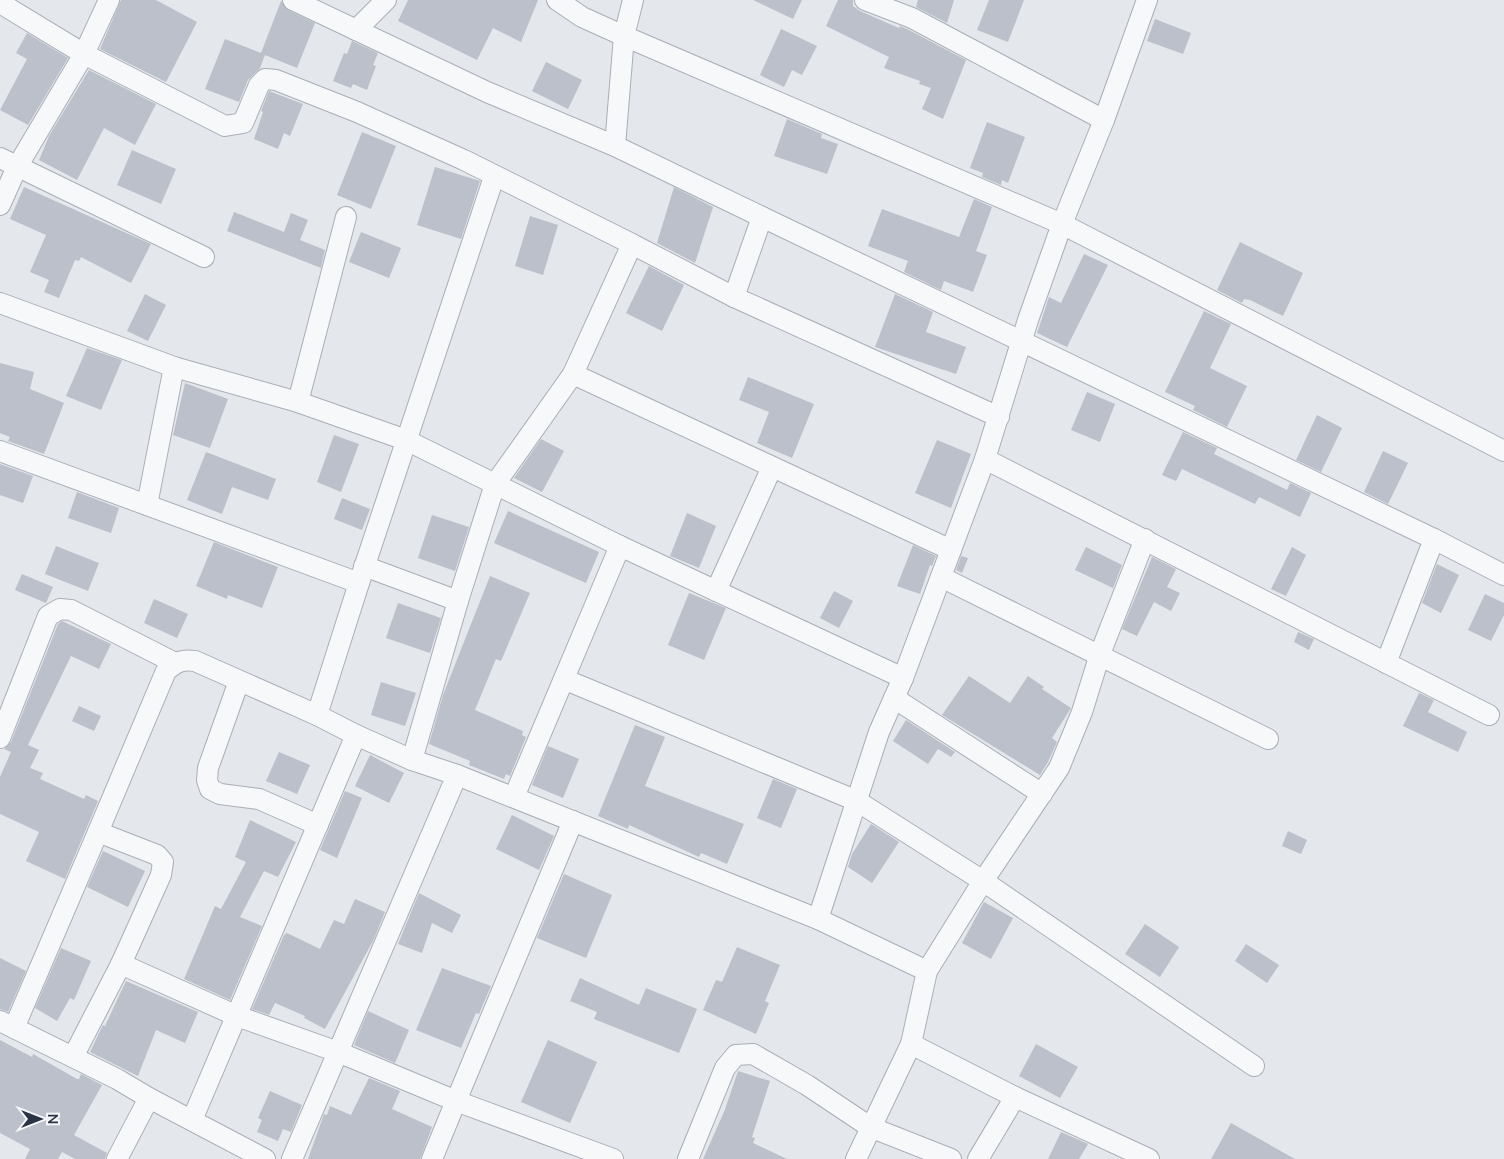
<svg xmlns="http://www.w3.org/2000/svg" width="1504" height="1159" font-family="'Nunito Sans',sans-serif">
  <rect width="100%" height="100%" fill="#e4e7ec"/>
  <!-- building -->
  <g fill="#bbc0ca">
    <polygon points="121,0 156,0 197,22 166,82 100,49"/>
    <polygon points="408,0 538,0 521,42 493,28 477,60 398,21"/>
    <polygon points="753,0 802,0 793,19"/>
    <polygon points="838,0 853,0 853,6 860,11 899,28 900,26 907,29 966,60 943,119 922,109 931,88 919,84 920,81 884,68 889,57 826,26"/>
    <polygon points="918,0 954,0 947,23 916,7"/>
    <polygon points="989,0 1024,0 1008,42 977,30"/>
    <polygon points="281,1 288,10 315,23 297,68 265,55 260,68 248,80 239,102 205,89 225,39 261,53"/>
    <polygon points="1155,19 1191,33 1183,54 1147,41"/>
    <polygon points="781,29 817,46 802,75 792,70 784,87 760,75"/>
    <polygon points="27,33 68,58 28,125 0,110 27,59 16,53"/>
    <polygon points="352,41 378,53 373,65 376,66 367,90 353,84 351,88 333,81 344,53 347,54"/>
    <polygon points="546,62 582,80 568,109 532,91"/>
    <polygon points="89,70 156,104 135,145 104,128 77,180 39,160 49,136"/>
    <polygon points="269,91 303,104 290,136 284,133 278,149 254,139 263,112 261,111"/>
    <polygon points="787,119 822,134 821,138 838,144 827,174 774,156"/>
    <polygon points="987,122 1025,137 1008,183 1002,180 1001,185 982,177 983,173 970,168"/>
    <polygon points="362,132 396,146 371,209 337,195"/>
    <polygon points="132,150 176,169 161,204 117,185"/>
    <polygon points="435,167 480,181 461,239 417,225"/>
    <polygon points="24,187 151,244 131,283 81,257 79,261 75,260 59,298 44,292 49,280 30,272 46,235 10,219"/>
    <polygon points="674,187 713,207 695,263 657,243"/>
    <polygon points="974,199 992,207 976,251 987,255 973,292 944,281 941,290 904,272 908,261 868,246 882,209 959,237"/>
    <polygon points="234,212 284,232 291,213 308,220 300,240 325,250 321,268 227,231"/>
    <polygon points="530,216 558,225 543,275 515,266"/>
    <polygon points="361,232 401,248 389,278 349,262"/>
    <polygon points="1240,242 1303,273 1283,316 1250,300 1244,299 1242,303 1217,290"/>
    <polygon points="1084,254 1108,265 1067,347 1037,333 1049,297 1061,303"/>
    <polygon points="649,266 684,285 662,331 626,313"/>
    <polygon points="145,294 166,305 148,341 127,331"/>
    <polygon points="895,294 933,312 926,332 966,347 956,374 875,347"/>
    <polygon points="1204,311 1231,324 1210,368 1247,386 1227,427 1193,410 1195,406 1165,392"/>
    <polygon points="87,348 122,360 101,410 66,396"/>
    <polygon points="0,363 34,372 30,389 64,403 44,454 8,441 10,437 0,433"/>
    <polygon points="748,377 814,404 792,458 757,443 769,412 739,400"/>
    <polygon points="185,383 228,399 210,448 173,435"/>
    <polygon points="1087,392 1115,404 1100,442 1071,430"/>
    <polygon points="1317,415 1342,428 1321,472 1296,460"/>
    <polygon points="1183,432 1217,448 1214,454 1287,490 1290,483 1311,493 1300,517 1259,497 1255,504 1182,469 1176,481 1162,475"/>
    <polygon points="334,435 359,444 341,492 317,482"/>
    <polygon points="541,439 564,451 542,492 514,478"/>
    <polygon points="937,440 971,454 951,508 915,493"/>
    <polygon points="1383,451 1408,463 1388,504 1364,492"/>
    <polygon points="206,452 276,479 268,500 232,487 222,514 187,500"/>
    <polygon points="0,464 33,476 23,503 0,495"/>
    <polygon points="77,492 119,508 111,533 68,518"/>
    <polygon points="342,498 370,509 362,530 334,519"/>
    <polygon points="508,511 599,552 586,583 494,543"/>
    <polygon points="687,513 716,526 699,568 670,556"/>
    <polygon points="432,515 469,527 455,571 418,558"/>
    <polygon points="214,542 278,567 262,608 228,595 227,599 196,586"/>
    <polygon points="913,545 936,556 932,566 930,565 920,594 897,586"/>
    <polygon points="56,546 99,563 88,591 45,574"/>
    <polygon points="1086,547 1122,565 1113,588 1075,570"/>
    <polygon points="1292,547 1306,555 1286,596 1271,589"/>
    <polygon points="961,556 968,558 962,573 956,570"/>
    <polygon points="1152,557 1176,569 1167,587 1180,593 1171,611 1154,602 1137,636 1122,629"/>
    <polygon points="1437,564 1459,575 1441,613 1422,603"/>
    <polygon points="22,574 53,587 46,603 15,590"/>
    <polygon points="490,576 530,593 501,661 496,659 475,710 523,731 522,735 526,737 510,776 506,774 504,779 469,765 470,761 429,744 443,695"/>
    <polygon points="834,591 853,601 839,628 820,618"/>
    <polygon points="689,593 726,608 704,660 668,645"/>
    <polygon points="1485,594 1504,603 1504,615 1491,641 1468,630"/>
    <polygon points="154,599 188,614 177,638 144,623"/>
    <polygon points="398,603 441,618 430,653 386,638"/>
    <polygon points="62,621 111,644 99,669 71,656 28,745 39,750 30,768 43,773 40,779 84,799 86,795 98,801 65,879 26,861 39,832 0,814 0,777 11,752 4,749 11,742 58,624"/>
    <polygon points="1298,632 1314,639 1309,650 1294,642"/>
    <polygon points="969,676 1010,703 1028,676 1044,687 1042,689 1071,708 1052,738 1057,742 1048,762 1040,775 942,715"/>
    <polygon points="381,682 416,693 405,726 371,715"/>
    <polygon points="1419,693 1434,700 1428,712 1467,732 1458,752 1403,726"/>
    <polygon points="79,706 101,716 94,731 72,721"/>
    <polygon points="906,720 955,752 951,757 938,749 928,764 893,741"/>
    <polygon points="635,725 665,737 645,786 744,824 727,864 701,853 699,857 629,825 628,829 598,816"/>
    <polygon points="548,746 579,759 563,798 532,785"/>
    <polygon points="279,752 310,765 297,794 266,781"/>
    <polygon points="370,755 404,773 389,803 355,786"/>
    <polygon points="773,779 797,789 781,828 757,818"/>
    <polygon points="345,791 362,798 337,858 320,850"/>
    <polygon points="512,815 554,836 539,870 496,849"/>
    <polygon points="250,820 296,842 278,877 264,871 240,917 262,926 230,1000 184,979 215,906 221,909 246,862 235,857"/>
    <polygon points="871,824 899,842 872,883 848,867 852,854"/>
    <polygon points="1288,831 1307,840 1301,854 1282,846"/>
    <polygon points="103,851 145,871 128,907 87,887"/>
    <polygon points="564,874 612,895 586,958 537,938"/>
    <polygon points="419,893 461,915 452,933 432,923 422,953 398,944"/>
    <polygon points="355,899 385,912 374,939 325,1029 304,1018 305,1016 275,1003 269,1015 252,1009 284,935 287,933 320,949 334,920 344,924"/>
    <polygon points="984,902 1013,918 991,959 962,943"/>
    <polygon points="1145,924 1179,947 1160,977 1125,954"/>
    <polygon points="1246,944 1279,965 1267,983 1235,961"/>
    <polygon points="737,947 780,965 765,1001 769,1003 756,1034 703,1010 716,980 722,982"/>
    <polygon points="61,948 91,961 74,1000 70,998 57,1021 35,1008"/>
    <polygon points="0,958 26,971 8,1012 0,1009"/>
    <polygon points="442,968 491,986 479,1014 476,1013 461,1048 416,1030"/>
    <polygon points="580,978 639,1005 646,988 697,1009 679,1053 594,1019 597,1012 570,1001"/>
    <polygon points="126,981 198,1012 185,1043 156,1030 138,1076 90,1052 103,1025 105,1026"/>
    <polygon points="368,1011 409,1030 395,1063 354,1045"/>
    <polygon points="0,1040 32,1057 33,1054 77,1079 79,1079 81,1074 102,1085 74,1135 107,1153 105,1159 75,1159 62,1152 58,1159 25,1159 30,1149 0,1133"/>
    <polygon points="548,1040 597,1062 570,1123 521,1102"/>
    <polygon points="1036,1044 1078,1067 1060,1098 1019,1076"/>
    <polygon points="738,1071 770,1081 752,1137 755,1138 753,1143 787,1159 703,1159 724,1112"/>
    <polygon points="369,1078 400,1091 392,1109 432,1127 420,1159 308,1159 324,1114 327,1115 330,1106 351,1115"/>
    <polygon points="270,1091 302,1105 291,1132 283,1129 278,1141 257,1132 262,1120 258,1118"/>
    <polygon points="1231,1123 1295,1159 1211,1159"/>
    <polygon points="1061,1132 1088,1144 1079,1159 1048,1159"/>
  </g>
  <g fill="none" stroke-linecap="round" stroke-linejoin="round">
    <defs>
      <g id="minor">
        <polyline points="293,0 487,92 615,146 762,217 734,297 632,244"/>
        <polyline points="557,0 582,17 624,36 1062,224 1504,451"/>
        <polyline points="0,3 84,54 225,126 243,123 259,85 265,79 276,80 357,112 464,160 632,244 573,374 495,484 458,601 412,760"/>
        <polyline points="356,30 386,0"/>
        <polyline points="1104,120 1147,0"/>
        <polyline points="615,146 624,36 633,0"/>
        <polyline points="0,158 204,257"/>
        <polyline points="0,205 17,167 84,54 109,0"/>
        <polyline points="762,217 1434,539 1504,575"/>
        <polyline points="734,297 999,417"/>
        <polyline points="0,303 174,367 147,505"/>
        <polyline points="174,367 298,402 406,440 620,546 903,678"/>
        <polyline points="573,374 951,550"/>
        <polyline points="298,402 346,217"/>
        <polyline points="0,451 359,583 317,715 356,735"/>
        <polyline points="985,459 1489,715"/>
        <polyline points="364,566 458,601"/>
        <polyline points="941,577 1268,739"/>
        <polyline points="359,583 494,177"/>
        <polyline points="716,591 772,467"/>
        <polyline points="1386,663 1434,539"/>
        <polyline points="566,680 857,801 983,881 1254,1066"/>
        <polyline points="239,681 208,768 207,780 210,789 220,794 259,799 318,825"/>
        <polyline points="894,698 1042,794"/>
        <polyline points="0,738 48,616 60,609 71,610 175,663"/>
        <polyline points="457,775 818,919"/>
        <polyline points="514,797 620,546"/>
        <path d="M98 832 166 671C176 662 182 659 195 661L317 715"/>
        <polyline points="927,971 983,881 1059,768 1082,712 1100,654 1145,539"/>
        <polyline points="0,1021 117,1079 149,1098"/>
        <polyline points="14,1028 98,832 157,855 163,862 161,875 121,964 237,1016 338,1052 456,1101 573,821"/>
        <polyline points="911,1044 1015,1097"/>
        <polyline points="73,1057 121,964"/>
        <polyline points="192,1120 356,735 412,760 457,775 292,1159"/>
        <polyline points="117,1159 149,1098 265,1159"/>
        <polyline points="432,1159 456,1101 613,1159"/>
        <polyline points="688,1159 725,1068 736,1055 753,1054 807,1085 870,1127 951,1159"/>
        <polyline points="856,1159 911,1044 927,971 818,919 879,732 903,678 985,459 1028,320 1062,224 1104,120 912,18 865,0"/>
        <polyline points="978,1159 1015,1097 1149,1159"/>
      </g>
    </defs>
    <!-- minor casing -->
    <use href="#minor" stroke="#a9aeb7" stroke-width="22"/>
    <!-- minor -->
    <use href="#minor" stroke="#f7f8fa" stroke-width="20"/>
  </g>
  <!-- north arrow -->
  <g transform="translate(40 1119) rotate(90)" stroke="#f4f6f9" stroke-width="4" paint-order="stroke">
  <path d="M0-4L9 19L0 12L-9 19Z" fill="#2b3445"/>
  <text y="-8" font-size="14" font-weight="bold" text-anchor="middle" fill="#2b3445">N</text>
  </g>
</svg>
